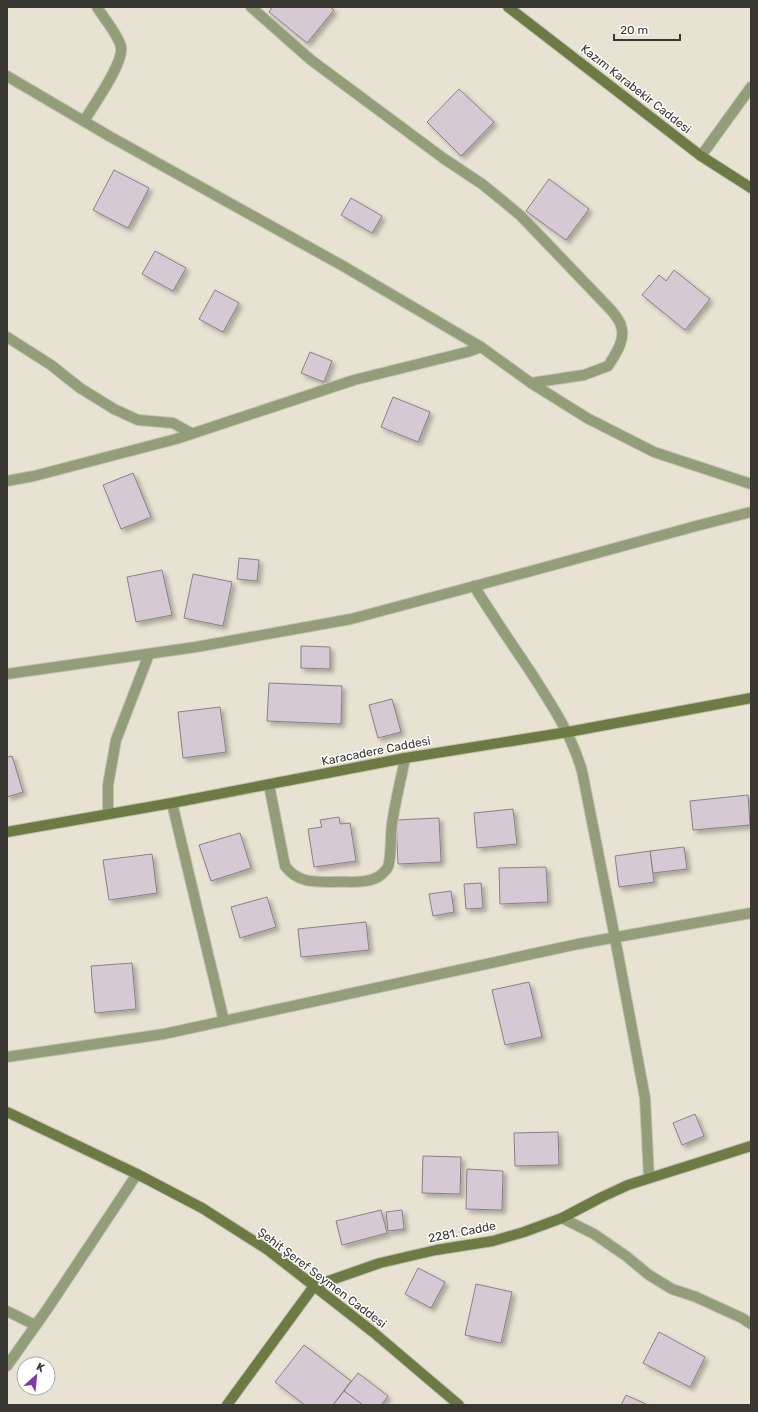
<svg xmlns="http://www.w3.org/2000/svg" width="758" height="1412" font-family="Rubik,sans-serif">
  <defs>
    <filter id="shadow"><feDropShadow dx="3.5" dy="3.5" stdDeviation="2" flood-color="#0004"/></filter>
  </defs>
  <rect width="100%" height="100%" fill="#e7e2d2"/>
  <!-- building -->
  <g fill="#d6c9d4" stroke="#8b7f8a" filter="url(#shadow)">
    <polygon points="272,7 330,7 334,10 307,43 269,12"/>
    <polygon points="459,89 494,122 461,156 427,122"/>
    <polygon points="114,170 149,188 128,228 93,210"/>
    <polygon points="549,179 589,209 566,240 526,211"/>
    <polygon points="351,198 382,216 372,233 341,215"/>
    <polygon points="155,251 186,268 173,291 142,274"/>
    <polygon points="674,270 710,299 685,330 642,295 659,275 666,281"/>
    <polygon points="215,290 239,303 223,332 199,319"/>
    <polygon points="310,352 332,361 324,382 301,373"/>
    <polygon points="393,397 430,412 418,442 381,427"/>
    <polygon points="133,473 151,517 121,529 103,485"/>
    <polygon points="239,558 259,560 257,581 237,579"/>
    <polygon points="162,570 172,615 136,622 127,577"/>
    <polygon points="193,574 232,582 223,626 184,618"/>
    <polygon points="301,646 330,647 330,669 301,668"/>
    <polygon points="269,683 342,686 341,724 267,721"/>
    <polygon points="392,699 401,732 378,738 369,705"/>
    <polygon points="220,707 226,752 183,758 178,712"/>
    <polygon points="12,756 23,792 7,797 7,757"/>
    <polygon points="748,795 750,825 693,830 690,801"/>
    <polygon points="513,809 517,844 477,848 474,813"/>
    <polygon points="339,817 340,824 350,823 356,861 314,867 308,829 322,827 320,820"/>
    <polygon points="439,818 441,862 398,864 396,820"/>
    <polygon points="240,833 251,868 211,881 199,845"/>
    <polygon points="684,847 687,869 653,873 650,851"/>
    <polygon points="650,851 654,882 619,887 615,856"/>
    <polygon points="152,854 157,893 109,900 103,860"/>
    <polygon points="546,867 548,902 500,904 499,868"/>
    <polygon points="481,883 483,908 466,909 464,884"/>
    <polygon points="451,891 454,912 433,916 429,894"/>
    <polygon points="267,897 276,927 240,938 231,907"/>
    <polygon points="366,922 369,950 301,957 298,929"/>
    <polygon points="132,963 136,1009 95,1013 91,966"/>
    <polygon points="529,982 542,1037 505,1045 492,990"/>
    <polygon points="695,1114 704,1136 682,1145 673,1123"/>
    <polygon points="558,1132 559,1165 515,1166 514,1133"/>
    <polygon points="423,1156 461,1157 460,1194 422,1193"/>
    <polygon points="467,1169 503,1171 502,1210 466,1209"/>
    <polygon points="381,1210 387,1233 342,1245 336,1221"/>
    <polygon points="402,1210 404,1229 388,1231 386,1212"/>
    <polygon points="418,1268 445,1282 431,1308 405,1294"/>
    <polygon points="476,1284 512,1292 501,1343 465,1335"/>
    <polygon points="659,1332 705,1357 690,1387 643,1363"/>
    <polygon points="304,1345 351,1381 333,1405 305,1405 275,1382"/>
    <polygon points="358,1373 388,1396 381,1405 363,1405 344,1391"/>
    <polygon points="344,1391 363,1405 333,1405"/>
    <polygon points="626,1395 648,1405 621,1405"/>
  </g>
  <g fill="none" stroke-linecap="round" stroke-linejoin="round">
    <defs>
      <g id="lane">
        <polyline points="7,337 51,365 80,388 114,409 138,420 173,423 191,433"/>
        <path d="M269 785 285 866C297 882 312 882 332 882 347 881 370 885 382 874 384 872 387 869 388 867 392 854 390 838 392 824 395 802 401 780 405 758"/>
      </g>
      <g id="street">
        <path d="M251 7 311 60 443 158 482 184 503 201 521 216 611 310C614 314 620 320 621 326 626 340 615 355 608 366L584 375 531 383"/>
        <polyline points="7,76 109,136 343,266 481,347 531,383 587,418 654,452 751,484"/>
        <path d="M84 121C93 106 124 63 121 47 119 36 103 17 97 7"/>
        <polyline points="701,156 751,87"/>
        <polyline points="7,481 34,476 176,439 354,380 467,352 481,347"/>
        <path d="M474 586C492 615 511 643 530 671 551 704 571 733 582 771L615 938 645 1098 649 1178"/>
        <polyline points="7,674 196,647 351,619 535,570 696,526 751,512"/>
        <polyline points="172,803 224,1021"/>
        <polyline points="108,814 108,785 116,740 149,654"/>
        <polyline points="7,1057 164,1034 578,944 751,913"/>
        <polyline points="562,1218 594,1234 626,1256 649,1275 672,1289 696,1297 742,1318 751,1324"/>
        <polyline points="7,1311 35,1325"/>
        <polyline points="7,1366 48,1308 137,1174"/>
      </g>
      <g id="secondary">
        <polyline points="508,7 701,156 751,188"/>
        <polyline points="7,832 172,803 405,758 568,732 751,698"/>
        <polyline points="7,1112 137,1174 202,1208 268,1250 373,1332 459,1405"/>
        <polyline points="227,1405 314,1286 380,1263 436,1250 493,1241 524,1232 562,1218 602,1197 628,1185 751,1146"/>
      </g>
    </defs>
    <!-- lane casing -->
    <use href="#lane" stroke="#c4c0b2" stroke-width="12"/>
    <!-- street casing -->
    <use href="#street" stroke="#c4c0b2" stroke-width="12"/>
    <!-- secondary casing -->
    <use href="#secondary" stroke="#c4c0b2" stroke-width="12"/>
    <!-- lane -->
    <use href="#lane" stroke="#939d79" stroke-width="10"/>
    <!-- street -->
    <use href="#street" stroke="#939d79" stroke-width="10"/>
    <!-- secondary -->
    <use href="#secondary" stroke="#6e7a44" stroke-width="10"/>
  </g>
  <g text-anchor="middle" stroke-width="3" stroke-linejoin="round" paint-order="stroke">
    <!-- street labels -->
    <g font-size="12" fill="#393731" stroke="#fff">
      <text transform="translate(636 89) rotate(38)" y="4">Kazım Karabekir Caddesi</text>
      <text transform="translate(376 751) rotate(-11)" y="4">Karacadere Caddesi</text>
      <text transform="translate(462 1232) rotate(-11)" y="4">2281. Cadde</text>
      <text transform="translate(322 1278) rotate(37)" y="4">Şehit Şeref Seymen Caddesi</text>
    </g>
  </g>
  <!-- border -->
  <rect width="758" height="1412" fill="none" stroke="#393731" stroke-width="16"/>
  <!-- north arrow -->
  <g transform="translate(36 1376) rotate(27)"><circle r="19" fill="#ffffff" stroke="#b0afad"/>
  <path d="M0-3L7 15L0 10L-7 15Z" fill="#8038ab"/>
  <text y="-6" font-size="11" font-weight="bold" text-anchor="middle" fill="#393731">K</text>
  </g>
  <!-- scale -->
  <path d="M614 34v6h66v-6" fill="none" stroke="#393731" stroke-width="2"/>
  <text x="620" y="34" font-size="12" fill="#393731" stroke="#ffffff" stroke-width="3" paint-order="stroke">20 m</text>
</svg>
